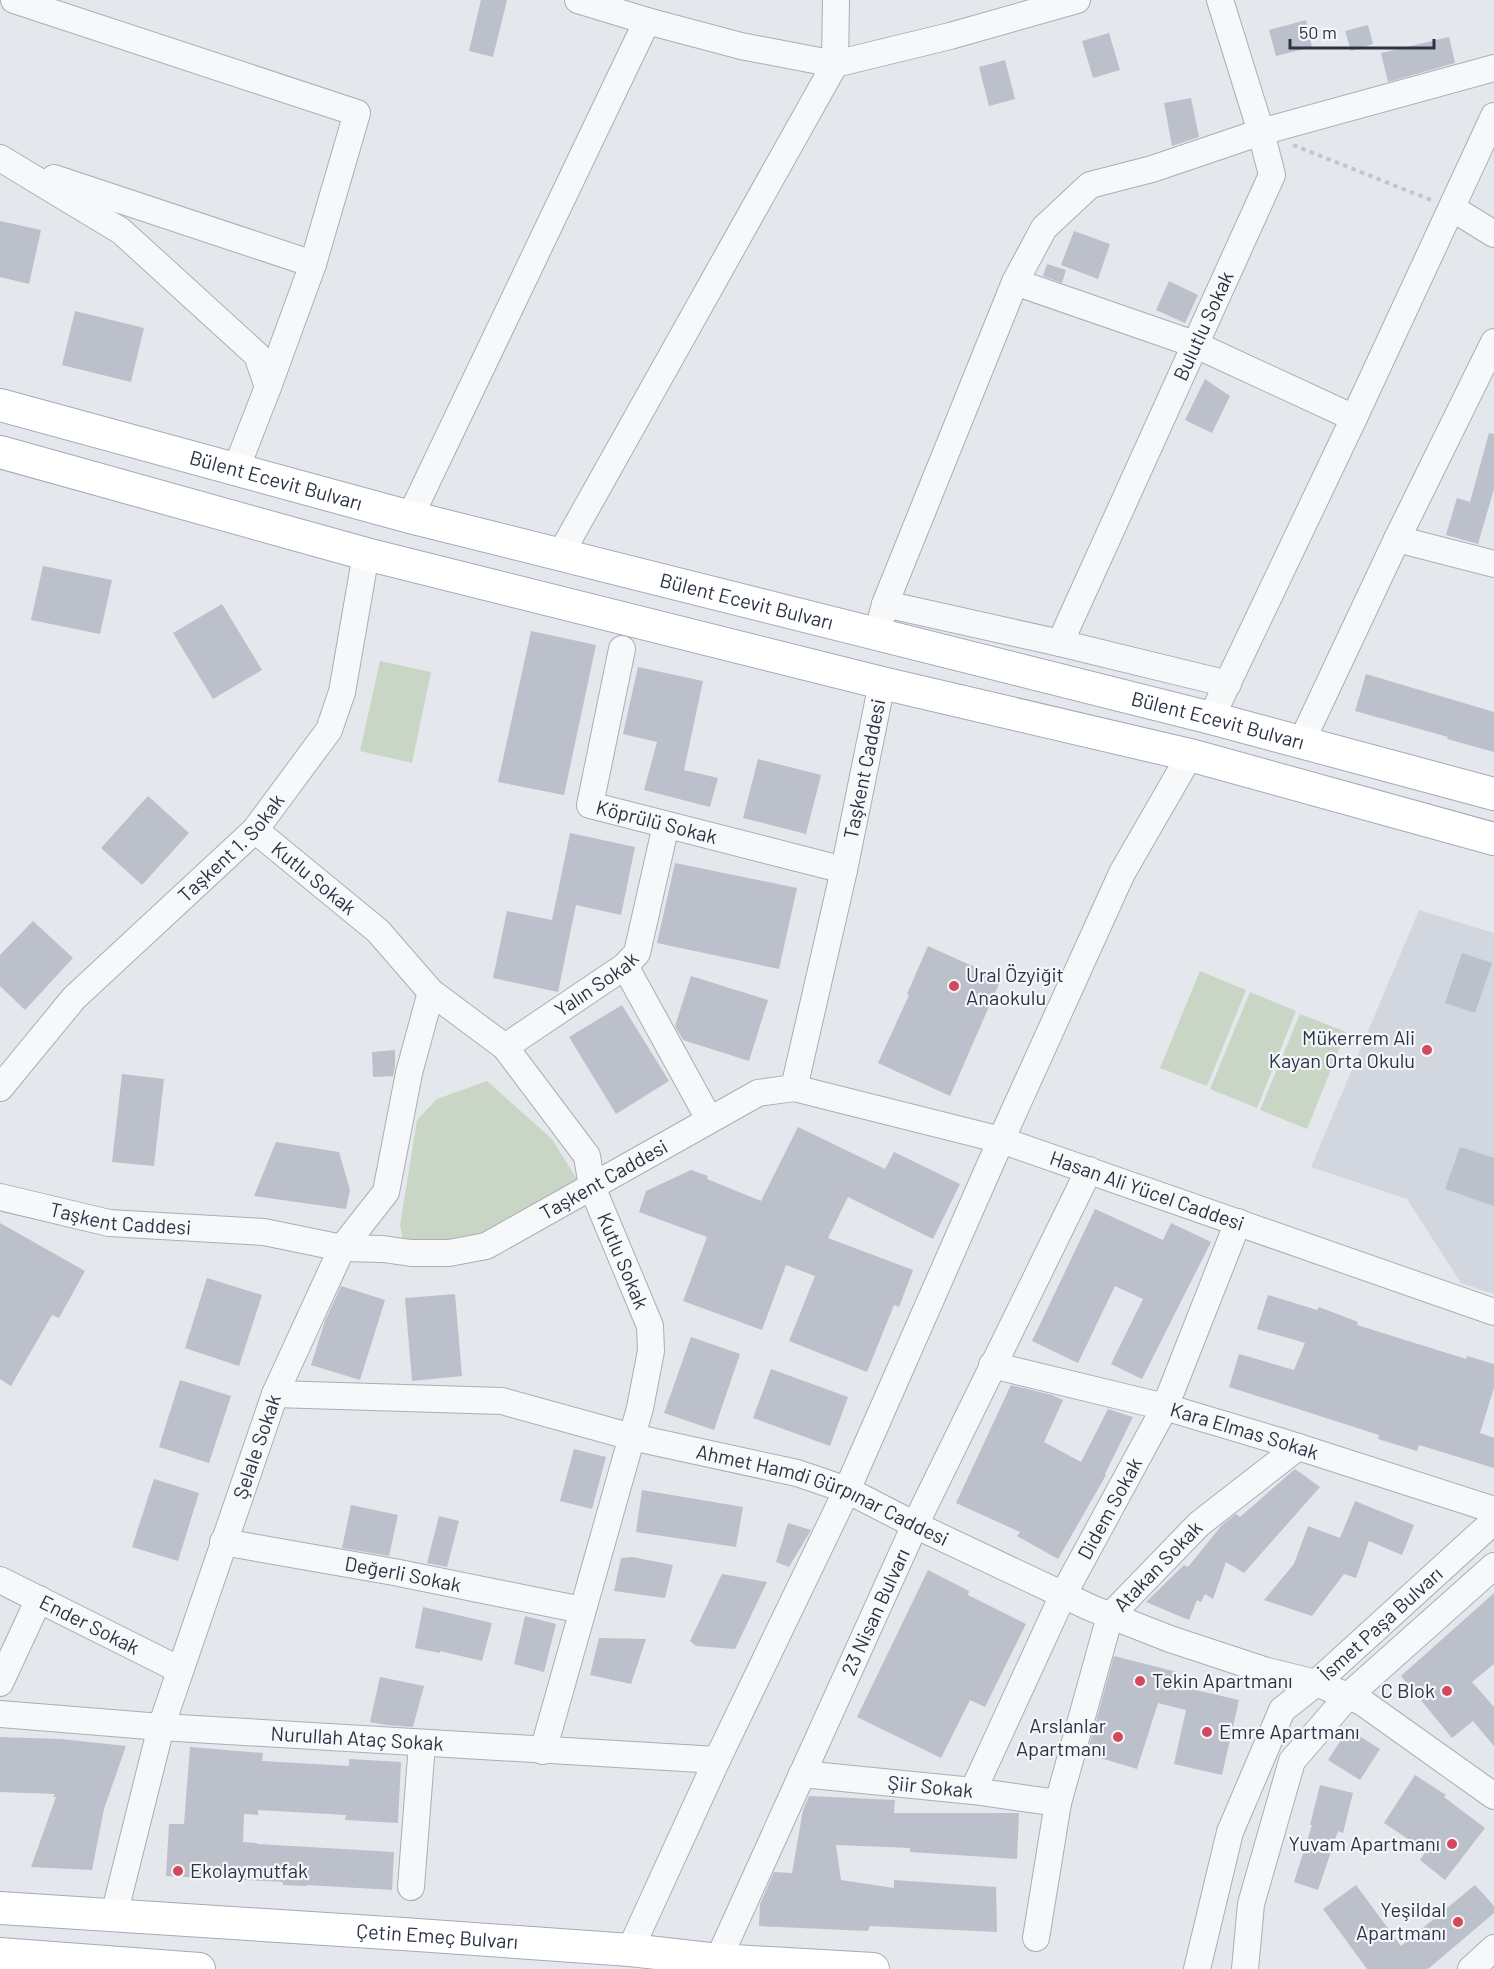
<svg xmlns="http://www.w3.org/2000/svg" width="1494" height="1969" font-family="Barlow,sans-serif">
  <rect width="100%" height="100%" fill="#e4e7ec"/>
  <!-- built -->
  <polygon fill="#d2d6de" points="1419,910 1494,933 1494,1294 1461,1283 1407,1199 1311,1167"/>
  <!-- green -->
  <g fill="#c9d6c5">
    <polygon points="380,661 431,672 412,763 360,751"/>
    <polygon points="1200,971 1246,990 1207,1086 1160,1068"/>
    <polygon points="1250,992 1296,1011 1257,1108 1210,1089"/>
    <polygon points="1300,1014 1346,1032 1307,1129 1260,1110"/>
    <polygon points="487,1081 552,1139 580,1184 484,1240 403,1241 400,1225 417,1120 437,1099"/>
  </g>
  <!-- building -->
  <g fill="#bbc0ca">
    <polygon points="481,0 507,0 493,57 469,51"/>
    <polygon points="1306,20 1312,47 1276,56 1269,30"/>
    <polygon points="1368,25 1373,44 1351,51 1345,31"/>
    <polygon points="1109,33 1120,70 1093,78 1082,41"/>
    <polygon points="1449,37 1455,63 1388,82 1381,53"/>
    <polygon points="1005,60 1015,99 989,106 979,67"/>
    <polygon points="1191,98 1199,137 1172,146 1164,103"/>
    <polygon points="0,221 41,230 29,284 0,277"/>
    <polygon points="1074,231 1110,244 1098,279 1061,265"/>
    <polygon points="1047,264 1066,270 1062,283 1043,276"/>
    <polygon points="1169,281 1198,295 1185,323 1156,310"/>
    <polygon points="75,311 144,328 131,382 62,365"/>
    <polygon points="1205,379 1230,396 1212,433 1185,420"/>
    <polygon points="1489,433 1494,434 1494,489 1478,544 1446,535 1457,498 1470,502"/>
    <polygon points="43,566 112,580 100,634 31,620"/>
    <polygon points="222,604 262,670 213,699 173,633"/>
    <polygon points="531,631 596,645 564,795 498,782"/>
    <polygon points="638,667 703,681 684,770 718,778 710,807 644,790 657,742 623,734"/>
    <polygon points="1366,674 1494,712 1494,752 1447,739 1448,737 1355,711"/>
    <polygon points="758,759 821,775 806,834 743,818"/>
    <polygon points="148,796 189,833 142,885 101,848"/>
    <polygon points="570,833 635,847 621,915 576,905 558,992 493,978 507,911 552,920"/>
    <polygon points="675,863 797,888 779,969 657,943"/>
    <polygon points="33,921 73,958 25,1010 0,986 0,955"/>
    <polygon points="928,946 1001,979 950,1096 878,1063 909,995 907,994"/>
    <polygon points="1462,953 1492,963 1475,1013 1445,1003"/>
    <polygon points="691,976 768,1000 749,1061 683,1040 675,1026"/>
    <polygon points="622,1005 669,1081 616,1114 569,1037"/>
    <polygon points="395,1050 395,1067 393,1076 373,1077 372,1052"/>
    <polygon points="122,1074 164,1079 154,1166 112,1162"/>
    <polygon points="798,1127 885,1169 894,1152 960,1184 933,1239 848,1197 828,1238 913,1270 899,1307 894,1305 867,1372 789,1341 815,1276 786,1265 762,1330 683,1301 707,1237 639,1212 646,1191 691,1170 708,1176 707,1179 761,1201"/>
    <polygon points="276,1142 339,1152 350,1190 346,1209 254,1196"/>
    <polygon points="1460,1147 1494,1158 1494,1206 1445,1189"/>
    <polygon points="1095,1209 1163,1240 1171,1223 1211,1242 1142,1379 1111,1364 1143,1299 1115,1286 1078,1363 1032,1341"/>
    <polygon points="0,1223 85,1271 59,1318 52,1315 11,1386 0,1379"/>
    <polygon points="207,1278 262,1295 239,1366 185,1348"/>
    <polygon points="341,1286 385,1300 360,1380 311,1365 325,1321"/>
    <polygon points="455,1294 462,1376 412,1381 405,1298"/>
    <polygon points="1268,1295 1317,1310 1319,1307 1358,1322 1357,1325 1466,1359 1467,1356 1494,1364 1494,1388 1480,1433 1494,1438 1494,1468 1419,1445 1417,1451 1378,1439 1379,1435 1229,1387 1239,1354 1294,1370 1305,1343 1257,1329"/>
    <polygon points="691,1337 740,1354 714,1430 664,1413"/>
    <polygon points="771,1369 848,1397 830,1446 753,1418"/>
    <polygon points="180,1380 231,1396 209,1463 159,1447"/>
    <polygon points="1011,1385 1052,1395 1063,1400 1044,1442 1081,1462 1108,1409 1133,1417 1105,1474 1106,1475 1058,1559 1017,1536 1020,1532 956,1503"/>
    <polygon points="574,1449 606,1457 592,1509 560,1501"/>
    <polygon points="1295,1469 1320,1487 1244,1573 1226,1562 1213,1599 1205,1594 1201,1602 1197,1600 1189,1620 1146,1602 1184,1565 1188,1567 1222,1525 1236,1514 1240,1517"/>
    <polygon points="154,1479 199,1493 178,1561 132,1547"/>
    <polygon points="642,1490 743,1507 736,1547 636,1532"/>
    <polygon points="1355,1501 1414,1525 1402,1555 1369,1541 1356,1578 1344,1574 1312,1616 1264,1600 1294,1564 1308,1526 1340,1538"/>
    <polygon points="351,1505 398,1515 389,1556 342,1548"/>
    <polygon points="439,1516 459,1521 447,1567 427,1563"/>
    <polygon points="788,1523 811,1530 789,1567 776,1562"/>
    <polygon points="632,1557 673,1565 665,1598 614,1591 621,1558"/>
    <polygon points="928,1570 969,1591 968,1595 1026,1624 985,1707 970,1700 941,1758 857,1717"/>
    <polygon points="722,1574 767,1582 735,1649 696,1646 690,1641"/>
    <polygon points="1494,1593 1494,1664 1472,1682 1494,1707 1494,1746 1473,1721 1452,1738 1401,1676"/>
    <polygon points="423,1607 492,1623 482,1661 440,1651 440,1653 415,1648"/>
    <polygon points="525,1616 556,1624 544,1672 514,1664"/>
    <polygon points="599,1638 646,1639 631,1684 590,1675"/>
    <polygon points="1114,1656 1177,1672 1174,1685 1239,1700 1222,1775 1174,1764 1186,1710 1158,1703 1137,1769 1087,1754"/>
    <polygon points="380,1677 424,1686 413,1727 385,1725 370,1722"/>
    <polygon points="1348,1729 1380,1749 1360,1780 1328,1760"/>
    <polygon points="0,1737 61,1739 126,1746 104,1809 92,1870 31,1867 56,1797 53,1797 55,1794 0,1792"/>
    <polygon points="190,1747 263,1753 262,1761 349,1766 349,1759 401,1762 398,1823 345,1820 346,1815 258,1810 258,1815 244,1814 243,1842 257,1843 257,1844 394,1852 392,1890 307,1885 307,1886 283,1885 283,1882 166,1876 169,1824 184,1824"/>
    <polygon points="1415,1775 1446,1795 1444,1797 1485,1828 1445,1880 1420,1860 1426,1851 1384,1823"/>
    <polygon points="1320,1785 1353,1793 1343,1833 1338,1831 1318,1890 1294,1882 1312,1825 1310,1825"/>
    <polygon points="809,1796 895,1800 894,1813 1019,1813 1017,1859 910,1852 910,1848 836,1845 841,1880 894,1888 894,1880 996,1887 997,1932 870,1926 868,1931 759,1926 760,1904 774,1872 792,1873 803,1810"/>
    <polygon points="1356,1885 1401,1946 1475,1885 1494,1906 1494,1913 1428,1969 1367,1969 1323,1909"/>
  </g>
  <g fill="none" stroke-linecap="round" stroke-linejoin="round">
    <defs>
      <g id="minor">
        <polyline points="14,0 357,113 313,264 268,387"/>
        <polyline points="578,0 647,21 741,46 835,64 950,36 1077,0"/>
        <polyline points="0,158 121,231 257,355 268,387 236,469"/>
        <polyline points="54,178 313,264"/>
        <polyline points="1452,208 1494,234"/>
        <polyline points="1015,282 1194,344 1354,418"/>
        <polyline points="410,517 647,21"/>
        <polyline points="1397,539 1494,564"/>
        <polyline points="560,555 835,64 836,0"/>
        <polyline points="885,604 1060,643 1228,684"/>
        <polyline points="877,634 885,604 1015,282 1044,228 1090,185 1152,169 1261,132 1494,68"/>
        <path id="s1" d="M1060 643 1272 175 1261 132 1220 0"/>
        <path id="s2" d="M622 649 590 805 844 870"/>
        <polyline points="1211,718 1354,418 1494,116"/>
        <polyline points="1301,743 1397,539 1494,342"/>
        <path id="s3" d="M255 830 378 931 431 992 505 1047 587 1156 592 1187 650 1326 651 1351 640 1408 543 1751"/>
        <polyline points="625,966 709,1119"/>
        <path id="s4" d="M505 1047 625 966 637 953 666 825"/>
        <path id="s5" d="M0 1088 74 998 255 830 329 730 342 692 366 554"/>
        <path id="s6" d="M794 1088 1001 1140 1494 1312"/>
        <path id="s7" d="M0 1197 109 1223 264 1232 342 1248 383 1249 411 1253H449L486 1246 758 1093 794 1088 844 870 882 683"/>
        <path id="s8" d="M992 1365 1165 1407 1286 1443 1494 1510"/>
        <path id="s9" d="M275 1394 502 1401 632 1437 797 1473 847 1490 915 1525 1091 1608 1170 1639 1267 1671 1316 1683 1362 1702 1494 1796"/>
        <path id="s10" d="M223 1542 394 1572 582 1610"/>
        <path id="s11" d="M0 1580 180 1670"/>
        <polyline points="0,1683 39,1599"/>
        <path id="s12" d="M0 1714 161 1727 717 1760"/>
        <path id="s13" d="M802 1774 973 1791 1058 1803"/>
        <path id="s14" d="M973 1791 1063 1595 1165 1407 1238 1222"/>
        <polyline points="411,1887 422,1744"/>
        <path id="s15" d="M114 1915 161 1727 275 1394 342 1248 386 1192 409 1073 431 992"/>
        <path id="s16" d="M1036 1938 1058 1803 1110 1616 1199 1524 1298 1447"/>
        <polyline points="630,1950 717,1760 847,1490 1001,1140 1122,873 1190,755"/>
        <path id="s17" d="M718 1960 915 1525 1089 1170"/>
        <path id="s18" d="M1197 1969 1230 1832 1282 1710 1316 1683 1494 1521"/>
        <polyline points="1245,1969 1251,1904 1292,1761 1347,1697 1494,1566"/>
        <polyline points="1471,1969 1494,1948"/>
      </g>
      <g id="major">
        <path id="s19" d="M0 405 410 517 1211 718 1494 794"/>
        <polyline points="0,452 366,554 882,683 1190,755 1494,839"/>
        <path id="s20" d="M0 1908 403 1934 630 1950 718 1960 873 1969"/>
        <polyline points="0,1954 199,1969"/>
      </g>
    </defs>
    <!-- minor casing -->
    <use href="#minor" stroke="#a9aeb7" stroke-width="28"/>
    <!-- major casing -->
    <use href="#major" stroke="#a3abb8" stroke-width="34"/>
    <!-- path -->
    <polyline stroke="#c2c5cb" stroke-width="4" stroke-dasharray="4.5 4.5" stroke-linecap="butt" points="1293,145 1431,200"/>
    <!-- minor -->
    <use href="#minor" stroke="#f7f8fa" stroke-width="26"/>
    <!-- major -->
    <use href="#major" stroke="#fff" stroke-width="32"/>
  </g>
  <!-- markers -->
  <g fill="#d1495b" stroke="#f4f6f9" stroke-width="2">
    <circle cx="954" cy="986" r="6"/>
    <circle cx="1427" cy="1050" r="6"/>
    <circle cx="1140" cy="1681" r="6"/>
    <circle cx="1447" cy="1691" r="6"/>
    <circle cx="1207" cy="1732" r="6"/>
    <circle cx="1118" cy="1737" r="6"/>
    <circle cx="1452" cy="1844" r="6"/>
    <circle cx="178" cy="1871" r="6"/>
    <circle cx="1458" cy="1922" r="6"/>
  </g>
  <g text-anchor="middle" stroke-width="4.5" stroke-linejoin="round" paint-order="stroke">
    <!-- street labels -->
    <g font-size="20" fill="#2b3445" stroke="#f4f6f9">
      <text dy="7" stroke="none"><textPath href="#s1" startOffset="348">Bulutlu Sokak</textPath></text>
      <text dy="7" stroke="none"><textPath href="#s19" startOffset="286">Bülent Ecevit Bulvarı</textPath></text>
      <text dy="7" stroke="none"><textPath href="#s19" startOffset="772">Bülent Ecevit Bulvarı</textPath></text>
      <text dy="7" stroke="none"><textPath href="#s19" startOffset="1258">Bülent Ecevit Bulvarı</textPath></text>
      <text dy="7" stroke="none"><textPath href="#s7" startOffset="1167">Taşkent Caddesi</textPath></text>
      <text dy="7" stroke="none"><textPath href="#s2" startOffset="228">Köprülü Sokak</textPath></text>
      <text dy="7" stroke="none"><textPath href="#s5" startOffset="334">Taşkent 1. Sokak</textPath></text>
      <text dy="7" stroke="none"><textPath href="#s3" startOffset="76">Kutlu Sokak</textPath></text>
      <text dy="7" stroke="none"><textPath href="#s4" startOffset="111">Yalın Sokak</textPath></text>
      <text dy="7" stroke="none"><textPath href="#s7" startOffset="627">Taşkent Caddesi</textPath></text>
      <text dy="7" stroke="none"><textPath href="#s6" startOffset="368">Hasan Ali Yücel Caddesi</textPath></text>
      <text dy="7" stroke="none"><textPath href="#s7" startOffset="123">Taşkent Caddesi</textPath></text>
      <text dy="7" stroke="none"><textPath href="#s3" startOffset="580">Kutlu Sokak</textPath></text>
      <text dy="7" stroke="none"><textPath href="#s8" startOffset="261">Kara Elmas Sokak</textPath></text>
      <text dy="7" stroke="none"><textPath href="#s15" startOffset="490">Şelale Sokak</textPath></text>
      <text dy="7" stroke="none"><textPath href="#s9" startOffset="562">Ahmet Hamdi Gürpınar Caddesi</textPath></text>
      <text dy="7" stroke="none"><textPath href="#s14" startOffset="314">Didem Sokak</textPath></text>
      <text dy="7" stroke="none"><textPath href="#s16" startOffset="400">Atakan Sokak</textPath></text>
      <text dy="7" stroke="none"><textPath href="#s10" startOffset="183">Değerli Sokak</textPath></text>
      <text dy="7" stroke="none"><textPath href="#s17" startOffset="382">23 Nisan Bulvarı</textPath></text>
      <text dy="7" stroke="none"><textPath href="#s18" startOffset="405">İsmet Paşa Bulvarı</textPath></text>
      <text dy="7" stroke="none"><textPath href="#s11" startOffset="100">Ender Sokak</textPath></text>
      <text dy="7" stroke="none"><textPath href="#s12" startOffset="358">Nurullah Ataç Sokak</textPath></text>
      <text dy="7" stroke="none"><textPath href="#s13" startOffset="129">Şiir Sokak</textPath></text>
      <text dy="7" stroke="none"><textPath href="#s20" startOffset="438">Çetin Emeç Bulvarı</textPath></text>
    </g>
    <!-- poi labels -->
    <g font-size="20" fill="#2b3445" stroke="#f4f6f9" text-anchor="end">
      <text x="966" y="982" text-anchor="start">Ural Özyiğit<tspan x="966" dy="23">Anaokulu</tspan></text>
      <text x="1415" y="1045">Mükerrem Ali<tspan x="1415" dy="23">Kayan Orta Okulu</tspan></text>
      <text x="1152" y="1688" text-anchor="start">Tekin Apartmanı</text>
      <text x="1435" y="1698">C Blok</text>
      <text x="1106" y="1733">Arslanlar<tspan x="1106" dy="23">Apartmanı</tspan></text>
      <text x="1219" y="1739" text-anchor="start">Emre Apartmanı</text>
      <text x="1440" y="1851">Yuvam Apartmanı</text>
      <text x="190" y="1878" text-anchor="start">Ekolaymutfak</text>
      <text x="1446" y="1917">Yeşildal<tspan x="1446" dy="23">Apartmanı</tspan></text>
    </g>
  </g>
  <!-- scale -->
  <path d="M1290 39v9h144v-9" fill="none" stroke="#2b3445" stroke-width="3"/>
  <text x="1299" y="39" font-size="18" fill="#2b3445" stroke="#f4f6f9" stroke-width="4.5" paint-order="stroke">50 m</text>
</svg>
